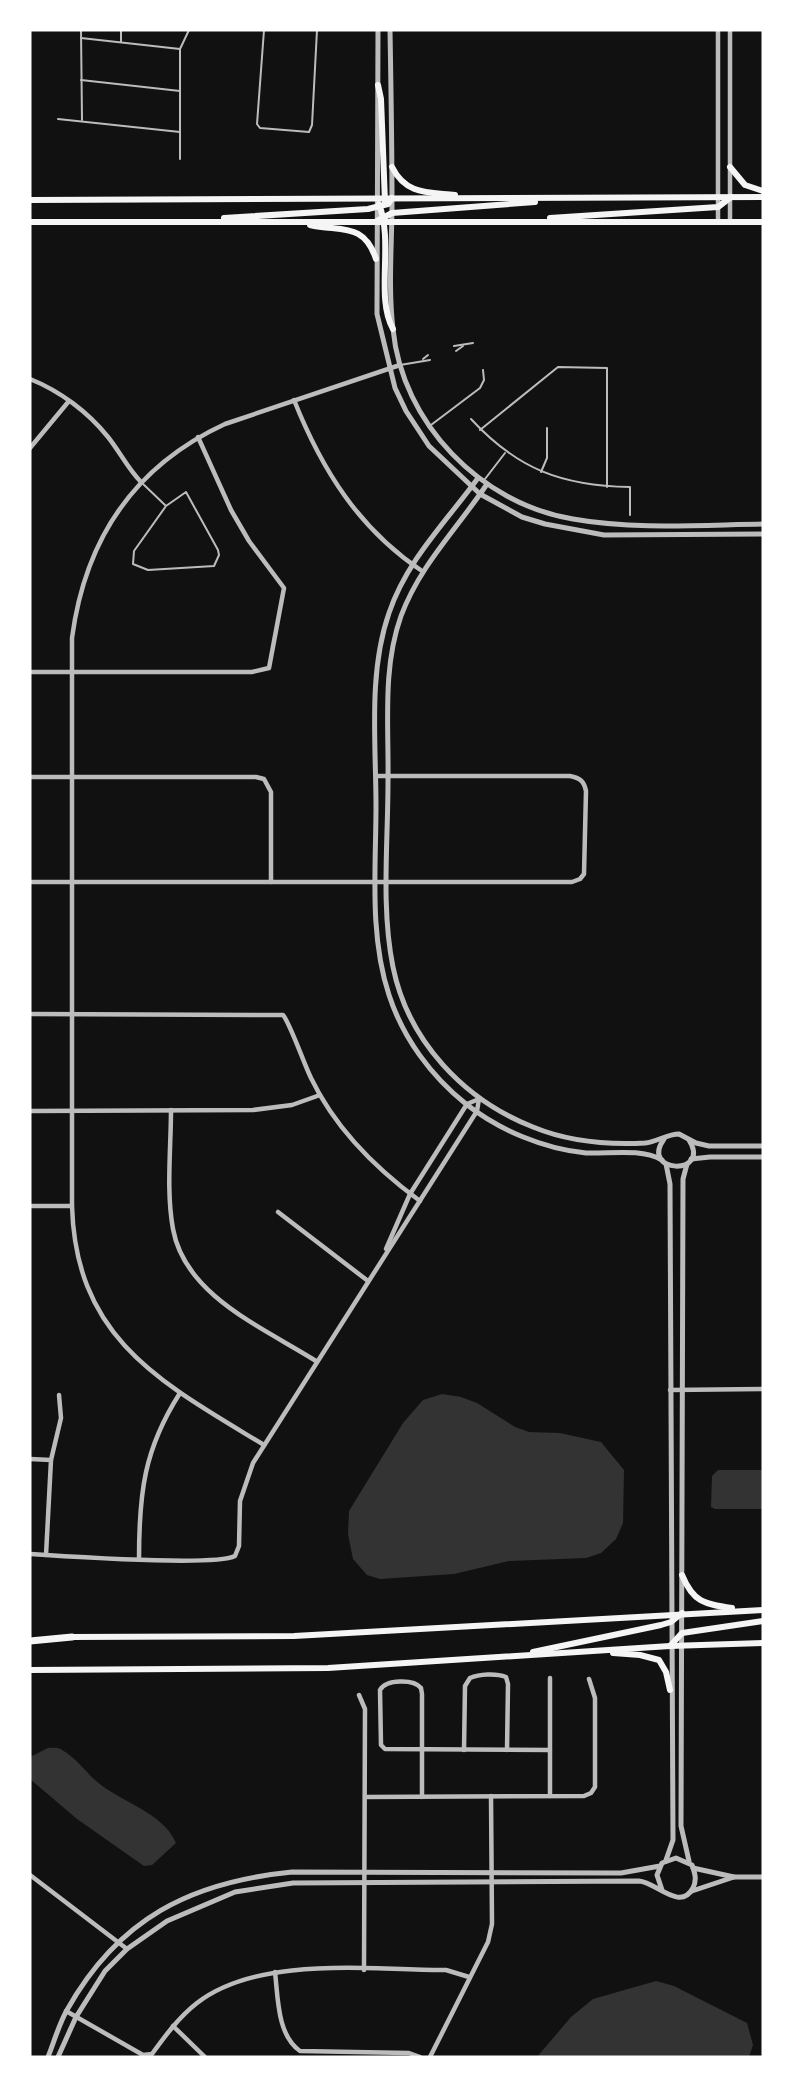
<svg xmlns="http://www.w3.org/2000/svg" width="793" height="2087" font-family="'PT Sans Narrow',sans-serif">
  <rect width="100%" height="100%" fill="#111"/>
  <!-- water -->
  <g fill="#333">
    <polygon points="442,1394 461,1397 477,1403 515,1427 529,1432 560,1433 601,1442 624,1470 623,1523 616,1539 601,1553 586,1558 509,1561 454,1574 380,1579 367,1575 353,1559 348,1534 349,1511 403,1423 423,1400"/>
    <polygon points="718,1470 763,1470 763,1509 715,1509 711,1507 712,1476"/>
    <path d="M48 1748C53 1748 58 1747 62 1750 75 1757 85 1771 96 1781 120 1802 163 1812 176 1843L152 1865 144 1866 77 1819 30 1779V1757Z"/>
    <polygon points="656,1981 674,1986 747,2023 753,2045 749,2057 537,2057 571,2017 593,1999"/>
  </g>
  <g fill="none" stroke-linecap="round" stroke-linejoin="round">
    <!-- service -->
    <g stroke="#bcbcbc" stroke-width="2">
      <polyline points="81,30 82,120"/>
      <polyline points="264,30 257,124 260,128 309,132 312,125 317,30"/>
      <polyline points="81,38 180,49"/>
      <polyline points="121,42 121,30"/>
      <polyline points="81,80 180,91"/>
      <polyline points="58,119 180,132"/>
      <polyline points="180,159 180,49 189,30"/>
      <polyline points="454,346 473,343"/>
      <polyline points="456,351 463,346"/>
      <polyline points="423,359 428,355"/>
      <polyline points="400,365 430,360"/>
      <path d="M471 419C517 469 562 486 630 487V515"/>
      <polyline points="431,425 480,388 484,380 483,370"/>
      <polyline points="480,430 558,367 607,368 607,487"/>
      <polyline points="541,472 547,458 547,428"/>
      <polyline points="485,479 505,453"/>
      <polyline points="141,482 166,506 134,551 133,564 148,570 214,566 219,555 218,550 186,492 166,506"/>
    </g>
    <!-- minor -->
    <g stroke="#bcbcbc" stroke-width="4.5">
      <polyline points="730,30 730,222"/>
      <polyline points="718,222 718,30"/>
      <path d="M30 379C60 391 88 412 108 437 120 452 128 469 141 482"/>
      <path d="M294 400C322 470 359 529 422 571"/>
      <polyline points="30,448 69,401"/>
      <polyline points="30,672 252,672 269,668 284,588 249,541 231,510 198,437"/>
      <polyline points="30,777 256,777 264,779 271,792 271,882"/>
      <path d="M30 882H572L580 879 584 874 586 791C584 781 580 778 570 776H376"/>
      <path d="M30 1014 283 1015C290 1023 304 1064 311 1078 335 1128 375 1168 420 1201"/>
      <path d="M171 1110C171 1148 166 1191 173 1229 185 1296 264 1328 316 1361"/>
      <polyline points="30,1111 253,1110 292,1105 320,1095"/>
      <polyline points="30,1206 72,1206"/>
      <polyline points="278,1212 368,1281"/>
      <polyline points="386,1249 410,1194 467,1104 479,1099"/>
      <polyline points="670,1390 763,1389"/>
      <path d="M264 1445C162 1383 76 1340 72 1206V638C85 540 134 466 225 424L400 365"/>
      <polyline points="30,1459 51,1460 46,1555"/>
      <polyline points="51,1460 61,1418 59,1395"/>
      <path d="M30 1554C63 1556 213 1567 235 1556L239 1546 240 1501 253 1463 477 1111 479 1099"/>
      <path d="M139 1559C139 1493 144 1449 180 1393"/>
      <polyline points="359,1695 365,1709 364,1970"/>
      <path d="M464 1750 465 1686 470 1678C479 1674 496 1673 506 1677L508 1684 507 1750"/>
      <polyline points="550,1796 550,1678"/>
      <polyline points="365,1797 584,1796 591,1793 595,1787 595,1698 589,1679"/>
      <path d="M422 1797V1694L421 1688C414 1679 386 1679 380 1690L381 1745 385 1749 550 1750"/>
      <polyline points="30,1875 127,1949"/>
      <path d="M275 1972C278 1997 277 2035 300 2051L409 2053 420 2057"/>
      <path d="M66 2011 143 2055 152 2054C165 2036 179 2017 197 2003 259 1955 371 1970 446 1970L469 1977"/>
      <polyline points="173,2026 205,2057"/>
      <polyline points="430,2057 488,1942 492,1924 491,1796"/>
    </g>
    <!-- tertiary -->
    <g stroke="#bcbcbc" stroke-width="5">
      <polyline points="378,30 377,314 395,388 406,411 429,446 480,494 522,517 545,524 604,535 763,534"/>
      <path d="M390 30C391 87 392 145 392 202 392 244 388 287 393 329 402 423 481 504 573 519 635 530 700 525 763 524"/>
      <path d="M478 478C446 522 407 560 389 613 368 673 376 743 376 806 376 867 369 935 389 995 403 1038 431 1076 466 1104 499 1130 544 1149 586 1153 610 1154 640 1148 662 1160"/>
      <path d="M487 484C457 529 420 565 401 616 382 669 389 727 388 782 388 843 381 908 393 967 408 1041 464 1100 533 1127 567 1141 608 1145 645 1143 657 1142 667 1134 679 1134L696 1143 709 1146H763"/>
      <path d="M664 1139C639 1174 712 1176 689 1140"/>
      <polyline points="691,1159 710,1157 763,1157"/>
      <polyline points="666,1164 670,1184 673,1840 666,1860"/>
      <polyline points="687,1164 683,1179 681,1826 689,1861"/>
      <polyline points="693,1868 734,1877 763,1877"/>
      <polyline points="692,1891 734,1877"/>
      <path d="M48 2057C54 2042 59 2024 67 2010 118 1919 190 1882 292 1872L621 1873 660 1866"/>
      <path d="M58 2057 76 2017 105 1971 127 1949 167 1921 235 1892 293 1883 639 1881C656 1882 680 1912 693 1888 697 1880 695 1873 692 1865L676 1858 662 1863 657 1875 662 1890"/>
    </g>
    <!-- secondary -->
    <g stroke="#f5f5f5" stroke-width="6">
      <polyline points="378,85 381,99 385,202"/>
      <path d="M392 167C406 195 428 192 455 195"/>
      <polyline points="730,167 745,185 763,191"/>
      <polyline points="30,200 763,197"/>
      <path d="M379 204C394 243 375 297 393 329"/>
      <polyline points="224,218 368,209 388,204 392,198"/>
      <polyline points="550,218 718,207 731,197"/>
      <polyline points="377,221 392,213 535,202"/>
      <polyline points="30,222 763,222"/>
      <path d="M310 225C341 232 364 222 376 259"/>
      <path d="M682 1575C693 1602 704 1604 732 1608"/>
      <polyline points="70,1637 294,1636 763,1610"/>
      <polyline points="670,1646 682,1633 763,1621"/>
      <polyline points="533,1652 661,1625 671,1622 682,1613"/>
      <polyline points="613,1653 640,1655 659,1660 666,1672 670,1690"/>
      <polyline points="30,1670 328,1668 670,1646 763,1643"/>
    </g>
    <!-- primary -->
    <polyline stroke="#f5f5f5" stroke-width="7" points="30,1641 72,1637"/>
  </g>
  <!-- border -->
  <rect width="793" height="2087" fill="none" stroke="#ffffff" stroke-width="63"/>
</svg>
